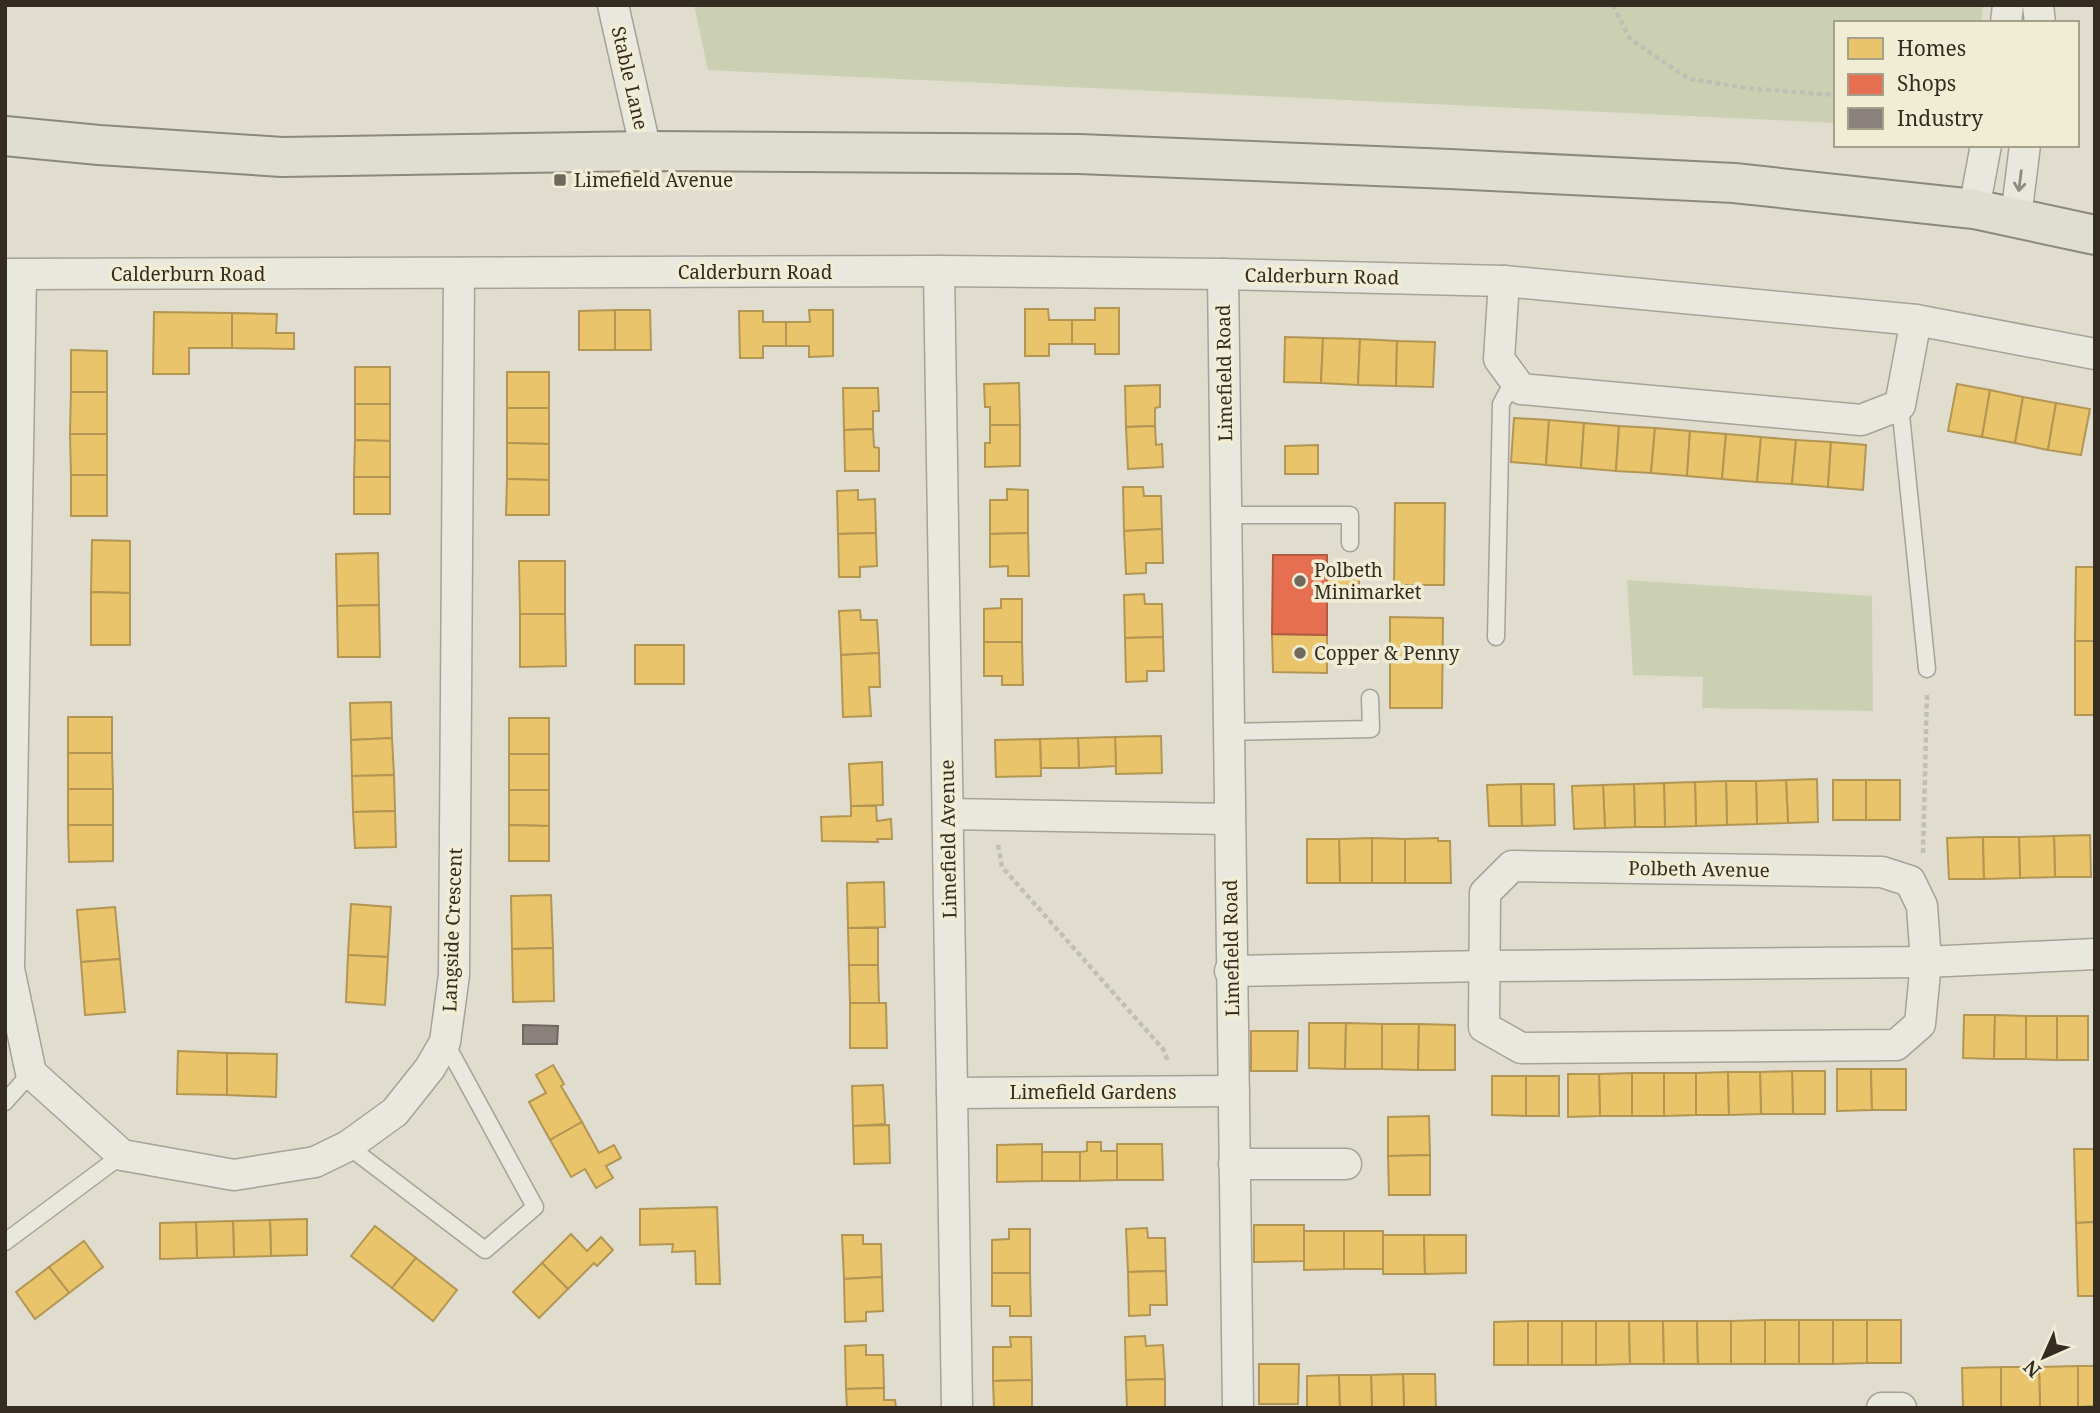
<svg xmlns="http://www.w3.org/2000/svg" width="2100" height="1413" font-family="'Noto Serif',serif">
  <rect width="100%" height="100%" fill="#e0ddce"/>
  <!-- green -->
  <g fill="#ccd0b2">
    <polygon points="694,5 1983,5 1981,23 1836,23 1836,123 708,70"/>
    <polygon points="1627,580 1872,596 1873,711 1702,708 1703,677 1633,675"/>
  </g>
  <!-- homes -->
  <g fill="#e9c46a" stroke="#b39654" stroke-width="2">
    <polygon points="1095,308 1119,308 1119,354 1095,354 1095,344 1072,344 1072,320 1095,320"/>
    <polygon points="1025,309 1048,309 1049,320 1072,320 1072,344 1049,344 1049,356 1025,356"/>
    <polygon points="615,310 650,310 651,350 615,350"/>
    <polygon points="615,310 615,350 579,350 579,311"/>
    <polygon points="809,310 833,310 833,356 809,357 809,346 786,346 786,322 810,322"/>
    <polygon points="739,311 763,311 763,322 786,322 786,346 763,346 763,358 740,358"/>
    <polygon points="154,312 232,313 232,348 189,348 189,374 153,374"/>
    <polygon points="232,313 277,314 276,333 294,333 294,349 232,348"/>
    <polygon points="1285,337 1323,338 1321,383 1284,382"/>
    <polygon points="1323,338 1360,339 1358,385 1321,383"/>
    <polygon points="1360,339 1397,341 1396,386 1358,385"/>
    <polygon points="1397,341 1435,342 1433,387 1396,386"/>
    <polygon points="71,350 107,351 107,392 71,392"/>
    <rect x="355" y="367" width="35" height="37"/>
    <rect x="507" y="372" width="42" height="36"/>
    <polygon points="1019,383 1020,425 990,425 990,407 985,407 984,384"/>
    <polygon points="1957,384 1990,390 1982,437 1948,431"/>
    <polygon points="1160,385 1160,407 1155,408 1155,426 1126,427 1125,386"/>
    <polygon points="843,388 878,388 879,411 873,411 873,429 844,430"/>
    <polygon points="1990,390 2023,397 2015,443 1982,437"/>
    <polygon points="71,392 107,392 107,434 70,434"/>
    <polygon points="2023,397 2056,403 2048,450 2015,443"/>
    <polygon points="2056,403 2090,409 2081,455 2048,450"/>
    <polygon points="355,404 390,404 390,441 355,440"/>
    <polygon points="507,408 549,408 549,444 507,443"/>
    <polygon points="1514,418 1549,420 1546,465 1511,462"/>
    <polygon points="1549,420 1584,423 1581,468 1546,465"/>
    <polygon points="1584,423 1619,426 1616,471 1581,468"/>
    <polygon points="990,425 1020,425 1020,466 985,467 985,443 990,443"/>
    <polygon points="1155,426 1156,445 1162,444 1163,467 1128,469 1126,427"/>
    <polygon points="1619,426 1655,428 1651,473 1616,471"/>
    <polygon points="1655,428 1690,431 1687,476 1651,473"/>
    <polygon points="873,429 874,447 879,448 879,471 845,471 844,430"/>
    <polygon points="1690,431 1726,434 1722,479 1687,476"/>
    <polygon points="70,434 107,434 107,475 71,475"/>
    <polygon points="1726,434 1761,437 1757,482 1722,479"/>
    <polygon points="1761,437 1796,440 1792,484 1757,482"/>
    <polygon points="355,440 390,441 390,477 354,477"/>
    <polygon points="1796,440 1831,442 1828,487 1792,484"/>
    <polygon points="1831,442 1866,445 1863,490 1828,487"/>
    <polygon points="507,443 549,444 549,480 507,479"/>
    <polygon points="1318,445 1318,474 1285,474 1285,446"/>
    <rect x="71" y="475" width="36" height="41"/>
    <rect x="354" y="477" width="36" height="37"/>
    <polygon points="507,479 549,480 549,515 506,515"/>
    <polygon points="1123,487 1143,487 1144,496 1161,496 1162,529 1124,531"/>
    <polygon points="1007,489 1028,490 1028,533 990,534 990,500 1007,500"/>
    <polygon points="858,490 858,500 875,499 876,533 838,534 837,491"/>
    <polygon points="1395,503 1445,503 1444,585 1394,585"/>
    <polygon points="1162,529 1163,563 1146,563 1146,573 1126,574 1124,531"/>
    <polygon points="876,533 877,566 860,567 860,577 839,577 838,534"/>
    <polygon points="1028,533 1029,576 1008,576 1008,566 990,567 990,534"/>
    <polygon points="92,540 130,541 130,593 91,592"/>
    <polygon points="378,553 379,605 337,606 336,554"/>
    <polygon points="519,561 565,561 565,614 520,614"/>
    <rect x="1327" y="565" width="32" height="32"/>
    <polygon points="2076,567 2095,567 2095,641 2075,641"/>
    <polygon points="91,592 130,593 130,645 91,645"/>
    <polygon points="1144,594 1145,604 1162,604 1163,637 1125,638 1124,595"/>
    <polygon points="1001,599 1022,599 1022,642 984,642 984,609 1001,608"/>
    <polygon points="379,605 380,657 338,657 337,606"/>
    <polygon points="860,610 861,620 877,620 879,653 841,655 839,611"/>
    <polygon points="520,614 565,614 566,666 520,667"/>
    <polygon points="1390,617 1443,618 1442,708 1390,708"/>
    <polygon points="1272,634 1327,635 1327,673 1273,672"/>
    <polygon points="1163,637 1164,671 1147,671 1147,681 1126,682 1125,638"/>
    <rect x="2075" y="641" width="20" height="74"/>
    <polygon points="984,642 1022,642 1023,685 1002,685 1002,676 984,676"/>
    <rect x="635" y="645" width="49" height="39"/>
    <polygon points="879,653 880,687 869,687 871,716 843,717 841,655"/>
    <polygon points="391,702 392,738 351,740 350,703"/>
    <rect x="68" y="717" width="44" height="36"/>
    <rect x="509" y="718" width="40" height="36"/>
    <polygon points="1161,736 1162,773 1116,774 1115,737"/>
    <polygon points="1115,737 1116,766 1079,768 1078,738"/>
    <polygon points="392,738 394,775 352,776 351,740"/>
    <polygon points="1078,738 1079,768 1041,768 1040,739"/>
    <polygon points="1040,739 1041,776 996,777 995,740"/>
    <polygon points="68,753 112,753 113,789 68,789"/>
    <rect x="509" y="754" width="40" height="36"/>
    <polygon points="882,762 883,805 851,806 849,764"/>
    <polygon points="394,775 395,811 353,812 352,776"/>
    <polygon points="1817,779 1818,822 1788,823 1786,780"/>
    <polygon points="1786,780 1788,823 1757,824 1756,781"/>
    <rect x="1833" y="780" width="33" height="40"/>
    <rect x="1866" y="780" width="34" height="40"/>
    <polygon points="1726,781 1756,781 1757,824 1727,825"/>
    <polygon points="1726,781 1727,825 1696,826 1695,782"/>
    <polygon points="1695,782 1696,826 1665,827 1664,783"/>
    <polygon points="1664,783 1665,827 1635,827 1634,784"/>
    <polygon points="1521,784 1522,826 1489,826 1487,785"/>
    <polygon points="1521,784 1554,784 1555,825 1522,826"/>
    <polygon points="1634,784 1635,827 1605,828 1603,785"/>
    <polygon points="1603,785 1605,828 1574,829 1572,786"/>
    <rect x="68" y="789" width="45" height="36"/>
    <polygon points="509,790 549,790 549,826 509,825"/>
    <polygon points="851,806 876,806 877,821 891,819 892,839 877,839 878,842 822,841 821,817 851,816"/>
    <polygon points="395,811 396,847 355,848 353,812"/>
    <polygon points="68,825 113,825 113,861 69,862"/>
    <polygon points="509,825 549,826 549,861 509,861"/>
    <polygon points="2090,835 2091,877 2055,877 2054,836"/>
    <polygon points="2054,836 2055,877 2020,878 2019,837"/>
    <polygon points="1983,837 1984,879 1949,879 1947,838"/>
    <polygon points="1983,837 2019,837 2020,878 1984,879"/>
    <polygon points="1372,838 1372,883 1340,883 1339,839"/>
    <polygon points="1372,838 1405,839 1405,883 1372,883"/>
    <polygon points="1438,838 1438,841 1450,841 1451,883 1405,883 1405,839"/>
    <polygon points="1307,839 1339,839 1340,883 1307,883"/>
    <polygon points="884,882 885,927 848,928 847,883"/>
    <polygon points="551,895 553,948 512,949 511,896"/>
    <polygon points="351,904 391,907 388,957 348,955"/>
    <polygon points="115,907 120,959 81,962 77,910"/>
    <polygon points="848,928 878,928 878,965 849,965"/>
    <polygon points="553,948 554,1001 513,1002 512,949"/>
    <polygon points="348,955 388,957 385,1005 346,1002"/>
    <polygon points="120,959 125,1012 85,1015 81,962"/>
    <polygon points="849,965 878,965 879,1003 850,1003"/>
    <polygon points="850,1003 886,1003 887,1048 850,1048"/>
    <polygon points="1964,1015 1995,1015 1994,1059 1963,1058"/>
    <polygon points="1995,1015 2026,1016 2026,1059 1994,1059"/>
    <polygon points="2026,1016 2057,1016 2057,1060 2026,1059"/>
    <rect x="2057" y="1016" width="31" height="44"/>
    <polygon points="1309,1023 1346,1023 1345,1069 1309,1068"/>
    <polygon points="1346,1023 1382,1024 1382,1069 1345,1069"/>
    <polygon points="1382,1024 1419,1024 1418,1070 1382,1069"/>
    <polygon points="1419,1024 1455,1025 1455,1070 1418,1070"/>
    <polygon points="1251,1031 1298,1031 1297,1071 1251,1071"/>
    <polygon points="178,1051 227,1053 227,1095 177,1094"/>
    <polygon points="227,1053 277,1054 276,1097 227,1095"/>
    <polygon points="553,1065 564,1084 561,1086 582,1122 550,1140 529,1102 546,1093 536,1075"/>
    <polygon points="1837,1069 1871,1069 1872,1110 1837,1111"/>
    <polygon points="1871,1069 1906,1069 1906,1110 1872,1110"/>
    <polygon points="1792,1071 1825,1071 1825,1114 1793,1114"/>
    <polygon points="1792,1071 1793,1114 1761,1114 1760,1072"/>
    <polygon points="1728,1072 1729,1115 1696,1115 1696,1073"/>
    <polygon points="1728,1072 1760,1072 1761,1114 1729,1115"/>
    <polygon points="1632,1073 1632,1116 1600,1116 1599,1074"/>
    <rect x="1632" y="1073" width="32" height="43"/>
    <polygon points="1664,1073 1696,1073 1696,1115 1664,1116"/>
    <polygon points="1568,1074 1599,1074 1600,1116 1568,1117"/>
    <polygon points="1492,1076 1526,1076 1526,1116 1492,1115"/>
    <rect x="1526" y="1076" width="33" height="40"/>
    <polygon points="883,1085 885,1124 853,1126 852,1086"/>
    <polygon points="1429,1116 1430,1155 1388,1156 1388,1117"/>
    <polygon points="582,1122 599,1153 614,1145 621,1158 606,1166 613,1178 596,1188 585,1169 571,1177 550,1140"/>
    <polygon points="889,1125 890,1163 854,1164 853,1126"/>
    <polygon points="1087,1142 1101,1142 1101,1151 1117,1151 1117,1180 1080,1181 1080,1152 1087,1151"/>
    <polygon points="1042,1144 1042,1181 997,1182 997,1145"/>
    <polygon points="1117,1144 1162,1144 1163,1180 1117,1180"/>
    <polygon points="2074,1149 2095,1149 2095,1222 2076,1223"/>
    <rect x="1042" y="1152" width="38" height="29"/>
    <polygon points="1430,1155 1430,1195 1389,1195 1388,1156"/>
    <polygon points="717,1207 720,1284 696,1284 695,1251 672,1252 673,1244 640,1245 640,1209"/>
    <polygon points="307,1219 307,1255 271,1256 270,1220"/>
    <polygon points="270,1220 271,1256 234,1257 233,1221"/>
    <polygon points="233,1221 234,1257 197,1258 196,1222"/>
    <polygon points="196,1222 197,1258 160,1259 160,1223"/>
    <polygon points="2095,1222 2095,1296 2078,1296 2076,1223"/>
    <polygon points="1254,1225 1304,1225 1304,1261 1254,1262"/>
    <polygon points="375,1226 416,1258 392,1288 351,1256"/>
    <polygon points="1147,1228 1148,1238 1165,1238 1166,1271 1128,1272 1126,1229"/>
    <polygon points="1009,1229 1030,1229 1030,1273 992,1273 992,1240 1009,1239"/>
    <polygon points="1304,1231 1344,1231 1344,1269 1304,1270"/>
    <rect x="1344" y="1231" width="39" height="38"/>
    <polygon points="571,1234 587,1251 601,1237 613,1250 597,1266 594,1263 568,1289 542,1263"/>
    <polygon points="842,1235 863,1235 863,1244 881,1244 882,1277 844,1279"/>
    <polygon points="1383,1235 1424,1235 1425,1274 1383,1274"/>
    <polygon points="1424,1235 1466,1235 1466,1273 1425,1274"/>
    <polygon points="84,1241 103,1267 69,1293 49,1267"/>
    <polygon points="416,1258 457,1290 433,1321 392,1288"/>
    <polygon points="542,1263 568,1289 539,1318 513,1292"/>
    <polygon points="49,1267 69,1293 35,1319 16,1292"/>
    <polygon points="1166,1271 1167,1305 1150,1305 1150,1315 1129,1316 1128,1272"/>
    <polygon points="992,1273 1030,1273 1031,1316 1010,1316 1010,1306 992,1306"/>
    <polygon points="882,1277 883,1311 866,1312 866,1321 845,1322 844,1279"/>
    <polygon points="1765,1320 1765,1364 1731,1364 1731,1321"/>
    <rect x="1765" y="1320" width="34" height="44"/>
    <rect x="1799" y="1320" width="34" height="44"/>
    <polygon points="1833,1320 1867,1320 1867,1363 1833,1364"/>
    <rect x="1867" y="1320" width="34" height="43"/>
    <polygon points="1528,1321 1528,1365 1494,1365 1494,1322"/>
    <rect x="1528" y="1321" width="34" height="44"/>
    <rect x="1562" y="1321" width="34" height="44"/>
    <polygon points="1596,1321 1629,1321 1630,1364 1596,1365"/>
    <polygon points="1629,1321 1663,1321 1664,1364 1630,1364"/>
    <polygon points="1663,1321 1697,1321 1698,1364 1664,1364"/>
    <polygon points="1697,1321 1731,1321 1731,1364 1698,1364"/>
    <polygon points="1145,1336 1146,1346 1163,1345 1165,1379 1126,1380 1125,1337"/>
    <polygon points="1010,1337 1031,1337 1032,1380 993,1381 993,1347 1011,1347"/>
    <polygon points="866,1345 866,1355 883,1355 884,1388 846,1389 845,1346"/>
    <polygon points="1259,1364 1299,1364 1298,1404 1259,1404"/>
    <polygon points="2078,1366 2095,1366 2095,1406 2078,1407"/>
    <polygon points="2078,1366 2078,1407 2040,1407 2039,1367"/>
    <polygon points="2001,1367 2001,1407 1963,1408 1962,1368"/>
    <polygon points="2001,1367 2039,1367 2040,1407 2001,1407"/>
    <polygon points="1403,1374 1435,1374 1436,1408 1404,1408"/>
    <polygon points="1403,1374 1404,1408 1372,1408 1371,1375"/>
    <polygon points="1339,1375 1340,1408 1307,1408 1307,1376"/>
    <polygon points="1339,1375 1371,1375 1372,1408 1340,1408"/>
    <polygon points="1165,1379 1165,1408 1127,1408 1126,1380"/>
    <polygon points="1032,1380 1032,1408 994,1408 993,1381"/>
    <polygon points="884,1388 884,1400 895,1400 896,1408 847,1408 846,1389"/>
  </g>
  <!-- shops -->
  <polygon fill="#e76f51" stroke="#b15b42" stroke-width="2" points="1273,555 1327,555 1327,635 1272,634"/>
  <!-- industry -->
  <polygon fill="#8a817c" stroke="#706860" stroke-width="2" points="523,1025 558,1026 557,1044 523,1044"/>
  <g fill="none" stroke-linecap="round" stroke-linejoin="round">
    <defs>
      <g id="lane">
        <polyline points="1900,405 1927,669"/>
        <polyline points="1226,515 1350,515 1350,543"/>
        <polyline points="1496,637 1501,404 1514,380"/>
        <polyline points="1228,732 1371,729 1370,698"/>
        <polyline points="5,1102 31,1073"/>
        <polyline points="348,1146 485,1250 535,1207 445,1042"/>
        <polyline points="5,1242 122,1155"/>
      </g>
      <g id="street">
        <polyline points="613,5 646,151"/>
        <polyline points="2038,5 2040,23"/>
        <polyline points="2006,23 2008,5"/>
        <polyline points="1974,209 1986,145"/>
        <polyline points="2016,217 2025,145"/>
        <polyline points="939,271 957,1408"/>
        <polyline points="5,274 939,271 1223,274 1504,281 1916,320 2095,354"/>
        <polyline points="1223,274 1238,1408"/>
        <polyline points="21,275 9,969 31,1073 122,1155 234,1175 315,1162 348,1146 395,1112 430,1068 445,1042 454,975 459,273"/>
        <polyline points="1504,281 1499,359 1521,389 1861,420 1900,405 1916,320"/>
        <polyline points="948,814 1229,819"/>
        <polygon points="1512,866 1882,872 1910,881 1922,906 1926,962 1920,1024 1896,1045 1521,1048 1484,1027 1485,893"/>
        <polyline points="1230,971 1485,966 1926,962 2095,954"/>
        <polyline points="952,1093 1234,1091"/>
        <polyline points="1234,1164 1346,1164"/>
        <polyline points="1882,1408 1901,1408"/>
      </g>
      <polyline id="primary" points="5,136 99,145 282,157 646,151 1079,154 1450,169 1734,183 1974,209 2095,235"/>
    </defs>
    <!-- lane casing -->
    <use href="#lane" stroke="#a6a297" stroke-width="19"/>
    <!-- street casing -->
    <use href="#street" stroke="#a6a297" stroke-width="33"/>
    <!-- primary casing -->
    <use href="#primary" stroke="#8b887d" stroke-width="42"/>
    <!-- path -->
    <g stroke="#c1beb5" stroke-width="4.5" stroke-dasharray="5 3.5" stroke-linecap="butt">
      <polyline points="1613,5 1630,39 1689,79 1754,89 1836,95"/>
      <polyline points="998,845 1002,867 1163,1049 1168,1061"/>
      <polyline points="1923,853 1927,694"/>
    </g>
    <!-- lane -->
    <use href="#lane" stroke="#e9e8de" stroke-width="16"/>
    <!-- street -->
    <use href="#street" stroke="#e9e8de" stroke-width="30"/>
    <!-- primary -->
    <use href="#primary" stroke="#e0ded1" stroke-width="38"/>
  </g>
  <!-- one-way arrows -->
  <defs><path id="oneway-shaft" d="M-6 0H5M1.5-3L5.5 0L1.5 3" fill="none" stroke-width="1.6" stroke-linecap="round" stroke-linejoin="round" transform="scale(1.75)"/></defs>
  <use stroke="#8e8a7f" href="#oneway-shaft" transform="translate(2020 181) rotate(97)"/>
  <!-- markers -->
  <g fill="#706a5d" stroke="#f1edd4" stroke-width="2.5">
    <rect x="553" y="173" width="14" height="14" rx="3.5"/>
    <circle cx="1300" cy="581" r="7"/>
    <circle cx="1300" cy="653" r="7"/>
  </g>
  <g text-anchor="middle" stroke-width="7" stroke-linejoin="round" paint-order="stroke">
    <!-- street labels -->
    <g font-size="19" fill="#342c20" stroke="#f1edd4">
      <text transform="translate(630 78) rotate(77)" y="7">Stable Lane</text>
      <text x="755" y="279">Calderburn Road</text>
      <text x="188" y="281">Calderburn Road</text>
      <text transform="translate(1322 276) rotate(1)" y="7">Calderburn Road</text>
      <text transform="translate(1224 373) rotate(-91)" y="7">Limefield Road</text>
      <text transform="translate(948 839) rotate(-91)" y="7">Limefield Avenue</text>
      <text transform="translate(1699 869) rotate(1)" y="7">Polbeth Avenue</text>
      <text transform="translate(452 930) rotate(-88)" y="7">Langside Crescent</text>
      <text transform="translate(1231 948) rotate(-91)" y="7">Limefield Road</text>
      <text x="1093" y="1099">Limefield Gardens</text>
    </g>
    <!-- poi labels -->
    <g font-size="19" fill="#342c20" stroke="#f1edd4" text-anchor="start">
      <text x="574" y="187">Limefield Avenue</text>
      <text x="1314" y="577">Polbeth<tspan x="1314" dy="22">Minimarket</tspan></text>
      <text x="1314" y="660">Copper &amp; Penny</text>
    </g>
  </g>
  <!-- border -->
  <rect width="2100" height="1413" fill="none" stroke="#342c20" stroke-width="14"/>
  <!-- legend -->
  <rect x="1834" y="21" width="245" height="126" fill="#f1edd4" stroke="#a5a08c" stroke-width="2"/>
  <rect x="1848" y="38" width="35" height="21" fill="#e9c46a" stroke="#a5a08c" stroke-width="2"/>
  <text x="1897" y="56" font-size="21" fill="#342c20">Homes</text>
  <rect x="1848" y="74" width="35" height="21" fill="#e76f51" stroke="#a5a08c" stroke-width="2"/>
  <text x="1897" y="91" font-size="21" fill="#342c20">Shops</text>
  <rect x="1848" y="108" width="35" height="21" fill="#8a817c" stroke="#a5a08c" stroke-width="2"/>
  <text x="1897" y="126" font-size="21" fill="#342c20">Industry</text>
  <!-- north arrow -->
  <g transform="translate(2044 1357) rotate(225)" stroke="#f1edd4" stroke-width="5" paint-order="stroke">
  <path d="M0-5L12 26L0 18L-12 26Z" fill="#342c20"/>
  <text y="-10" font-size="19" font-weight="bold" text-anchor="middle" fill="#342c20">N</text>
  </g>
</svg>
